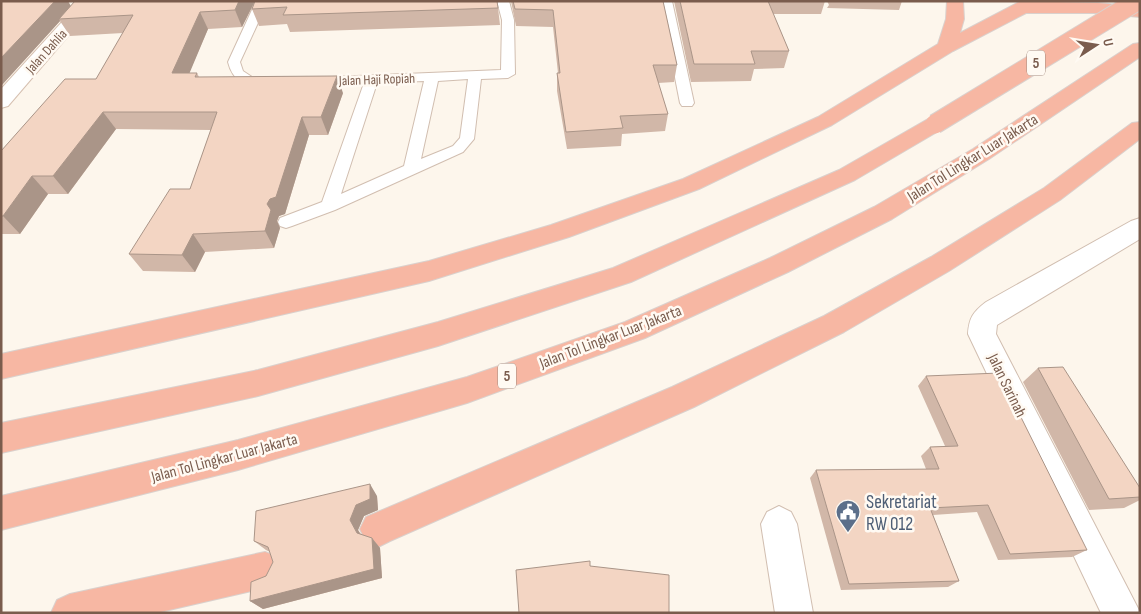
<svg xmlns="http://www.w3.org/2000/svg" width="1141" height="614" font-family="'Sofia Sans Condensed',sans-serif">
  <rect width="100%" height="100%" fill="#fdf6ec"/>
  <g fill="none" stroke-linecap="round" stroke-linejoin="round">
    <defs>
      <g id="lane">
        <path d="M256 1H268L240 62 243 71 252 77 270 78 272 81 270 84C249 89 233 83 228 62Z"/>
        <path d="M497 1H509L514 20 515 74 508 78 481 79 474 139 463 152 335 210 292 226 286 228 280 226 278 222 280 218 322 202 364 83 313 85 308 84 306 81 308 78 501 70 502 20ZM468 79 460 138 453 146 421 159 438 81ZM424 81 404 166 341 194 377 83Z"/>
        <polygon points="660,1 672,1 694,103 692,106 682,106 680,103"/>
      </g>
      <g id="street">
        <path d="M1140 218V239L997 325 996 334 1140 612 1101 613 968 334C969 318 973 312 986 302L1131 221Z"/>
        <polygon points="779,506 791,512 797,524 813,613 775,613 761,524 767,512"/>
      </g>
      <polygon id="secondary" points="81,1 98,1 8,106 1,108 1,89"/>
      <g id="highway">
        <polygon points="947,1 963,1 964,19 960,33 1021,1 1098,3 1140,7 1140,17 1098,13 1026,13 953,51 832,125 699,189 569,237 429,281 1,379 1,354 429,261 551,225 683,179 818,117 938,44 946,19"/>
        <polygon points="1140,43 1140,57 989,159 892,219 788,272 645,338 467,403 238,470 1,530 1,496 238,440 467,377 625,322 770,258 874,207 973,149 1133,44"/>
        <polygon points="935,118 942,119 946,124 942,129 855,180 631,282 438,346 258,396 1,453 1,423 258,370 438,322 613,268 839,170 928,119"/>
        <polygon points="1140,122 1140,139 1060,200 949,271 844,332 694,407 390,541 378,547 366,541 360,529 366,517 672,387 824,316 931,257 1044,188 1132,123"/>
        <polygon points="265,552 278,557 283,570 278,583 265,588 156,613 51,613 57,600 70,594"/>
      </g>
    </defs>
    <!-- lane casing -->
    <use href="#lane" stroke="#d1beb0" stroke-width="2"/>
    <!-- street casing -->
    <use href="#street" stroke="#d1beb0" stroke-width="2"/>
    <!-- secondary casing -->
    <use href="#secondary" stroke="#d6c0b0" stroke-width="2"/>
    <!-- highway casing -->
    <use href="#highway" stroke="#dad1cd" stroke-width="2"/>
    <!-- lane -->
    <use href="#lane" fill="#fff" fill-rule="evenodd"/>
    <!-- street -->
    <use href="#street" fill="#fff" fill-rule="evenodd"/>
    <!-- secondary -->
    <use href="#secondary" fill="#fff" fill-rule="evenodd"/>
    <!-- highway -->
    <use href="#highway" fill="#f7b7a3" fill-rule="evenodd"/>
    <defs>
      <polyline id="highway-bridge" points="935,124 1137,1"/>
    </defs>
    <!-- highway-bridge casing -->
    <use href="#highway-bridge" stroke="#dad1cd" stroke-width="21" stroke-linecap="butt"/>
    <!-- highway-bridge -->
    <use href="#highway-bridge" stroke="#f7b7a3" stroke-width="19"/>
  </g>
  <!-- wall -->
  <g fill="#d1b7a8">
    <polygon points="1,1 71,6 255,1 242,27 208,29 189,73 197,73 199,77 343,93 328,135 309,135 285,214 279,216 277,221 280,228 274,248 205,252 195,272 143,271 129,254 190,189 211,130 116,129 68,194 48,194 20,234 1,234 1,151 96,79 123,33 70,36 60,21 1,86"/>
    <polygon points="255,1 498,8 500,25 290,32 287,24 259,26 252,9"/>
    <polygon points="511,1 663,1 677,65 674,82 658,83 668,114 665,131 622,134 621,146 567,149 557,91 557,73 558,73 553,27 516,26"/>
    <polygon points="674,1 825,1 821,14 773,14 789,51 784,68 754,69 751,81 691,82"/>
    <polygon points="827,1 902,1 899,10 827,8 829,5"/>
    <polygon points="1038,368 1140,488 1140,500 1124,508 1089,510 1023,382"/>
    <polygon points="926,376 1087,550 1072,557 998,560 977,512 933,515 959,581 948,587 841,590 810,478 816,470 926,469 921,456 930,447 945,446 918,386"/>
    <polygon points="377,496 378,510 364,516 358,530 361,534 372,538 380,548 382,578 263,609 250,601 266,576 273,562 270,552 266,550 254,541"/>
  </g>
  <!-- shaded-wall -->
  <g fill="#aa9588">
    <polygon points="55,1 68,1 72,8 59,19 60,21 1,86 1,58"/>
    <polygon points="239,1 255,1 242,27 235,10"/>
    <polygon points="200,12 208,29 182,91 172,73"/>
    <polygon points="337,76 343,93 328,135 321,117"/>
    <polygon points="103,112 116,129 68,194 53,176"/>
    <polygon points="302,117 309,135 285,214 279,216 277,221 280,228 274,248 265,231 267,204"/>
    <polygon points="32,176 48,194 20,234 3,216"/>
    <polygon points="193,234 205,252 195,272 182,255"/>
    <polygon points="370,484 377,496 378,510 364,516 358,530 365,543 357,533 350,520 356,505"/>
    <polygon points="372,538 380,548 382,578 263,609 250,601"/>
  </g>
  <!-- building -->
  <g fill="#f3d5c3" stroke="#aa9588">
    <polygon points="1,1 55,1 1,58"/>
    <polygon points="75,1 239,1 235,10 200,12 172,73 197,73 195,77 337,76 321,117 302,117 276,197 270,199 267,204 271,210 265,231 193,234 182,255 129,254 170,189 190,189 217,112 103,112 53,176 32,176 3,216 1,216 1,151 65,79 96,79 133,15 59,19"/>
    <polygon points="255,1 497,1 498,8 283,15 287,7 252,9"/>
    <polygon points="513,1 663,1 677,65 653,65 668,114 620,116 623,128 566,132 557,73 560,73 553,10 515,9"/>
    <polygon points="680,1 768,1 789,51 751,51 755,64 694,64"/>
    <polygon points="1063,367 1140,488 1140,497 1109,499 1038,368"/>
    <polygon points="999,373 1087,550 1010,554 988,505 930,508 959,581 849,584 816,470 939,469 930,447 958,446 926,376"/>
    <polygon points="370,484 370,499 356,505 350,520 357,533 372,538 374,569 250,601 251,582 266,576 273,562 268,547 254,541 256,511"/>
    <polygon points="590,561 590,566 669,575 669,613 519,613 516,570"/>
  </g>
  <!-- icons -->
  <defs>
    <symbol id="civic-pin" viewBox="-11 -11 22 30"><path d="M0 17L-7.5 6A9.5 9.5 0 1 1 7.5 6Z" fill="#5c6f8a" stroke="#fffaf3"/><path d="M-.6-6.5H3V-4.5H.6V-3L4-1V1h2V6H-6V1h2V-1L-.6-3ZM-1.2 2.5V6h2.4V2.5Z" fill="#fff"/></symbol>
  </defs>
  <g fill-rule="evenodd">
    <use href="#civic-pin" x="834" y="498" width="28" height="38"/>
  </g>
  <g text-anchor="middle" stroke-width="5" stroke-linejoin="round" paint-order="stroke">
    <!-- far-street labels -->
    <g font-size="14" fill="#7a5c4d" stroke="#fffaf3">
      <text transform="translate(46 51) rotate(-48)" y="5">Jalan Dahlia</text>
      <text transform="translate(377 79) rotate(-2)" y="5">Jalan Haji Ropiah</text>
    </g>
    <!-- shield labels -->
    <g fill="#fffaf3" stroke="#a28b7f" stroke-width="1">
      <rect x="1027" y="50.5" width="18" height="25" rx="4"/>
      <rect x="498" y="363.5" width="18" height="25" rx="4"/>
    </g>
    <g font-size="15" font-weight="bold" fill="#7a5c4d">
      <text x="1036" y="68">5</text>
      <text x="507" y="381">5</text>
    </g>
    <!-- street labels -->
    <g font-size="16" fill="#7a5c4d" stroke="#fffaf3">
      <text transform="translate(972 157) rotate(-32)" y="6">Jalan Tol Lingkar Luar Jakarta</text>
      <text transform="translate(610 336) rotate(-21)" y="6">Jalan Tol Lingkar Luar Jakarta</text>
      <text transform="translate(1008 385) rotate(64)" y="6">Jalan Sarinah</text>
      <text transform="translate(224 457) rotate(-15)" y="6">Jalan Tol Lingkar Luar Jakarta</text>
    </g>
    <!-- near-service labels -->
    <g font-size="19" fill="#4e5e75" stroke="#fffaf3" text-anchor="start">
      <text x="866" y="508">Sekretariat<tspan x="866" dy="22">RW 012</tspan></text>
    </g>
  </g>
  <!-- border -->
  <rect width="1141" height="614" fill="none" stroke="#7a5c4d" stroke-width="5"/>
  <!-- north arrow -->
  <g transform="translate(1096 45) rotate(78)" stroke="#fffaf3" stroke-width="4" paint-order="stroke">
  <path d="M0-4L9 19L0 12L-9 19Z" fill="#7a5c4d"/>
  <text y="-8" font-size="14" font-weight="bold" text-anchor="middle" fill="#7a5c4d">U</text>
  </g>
</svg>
